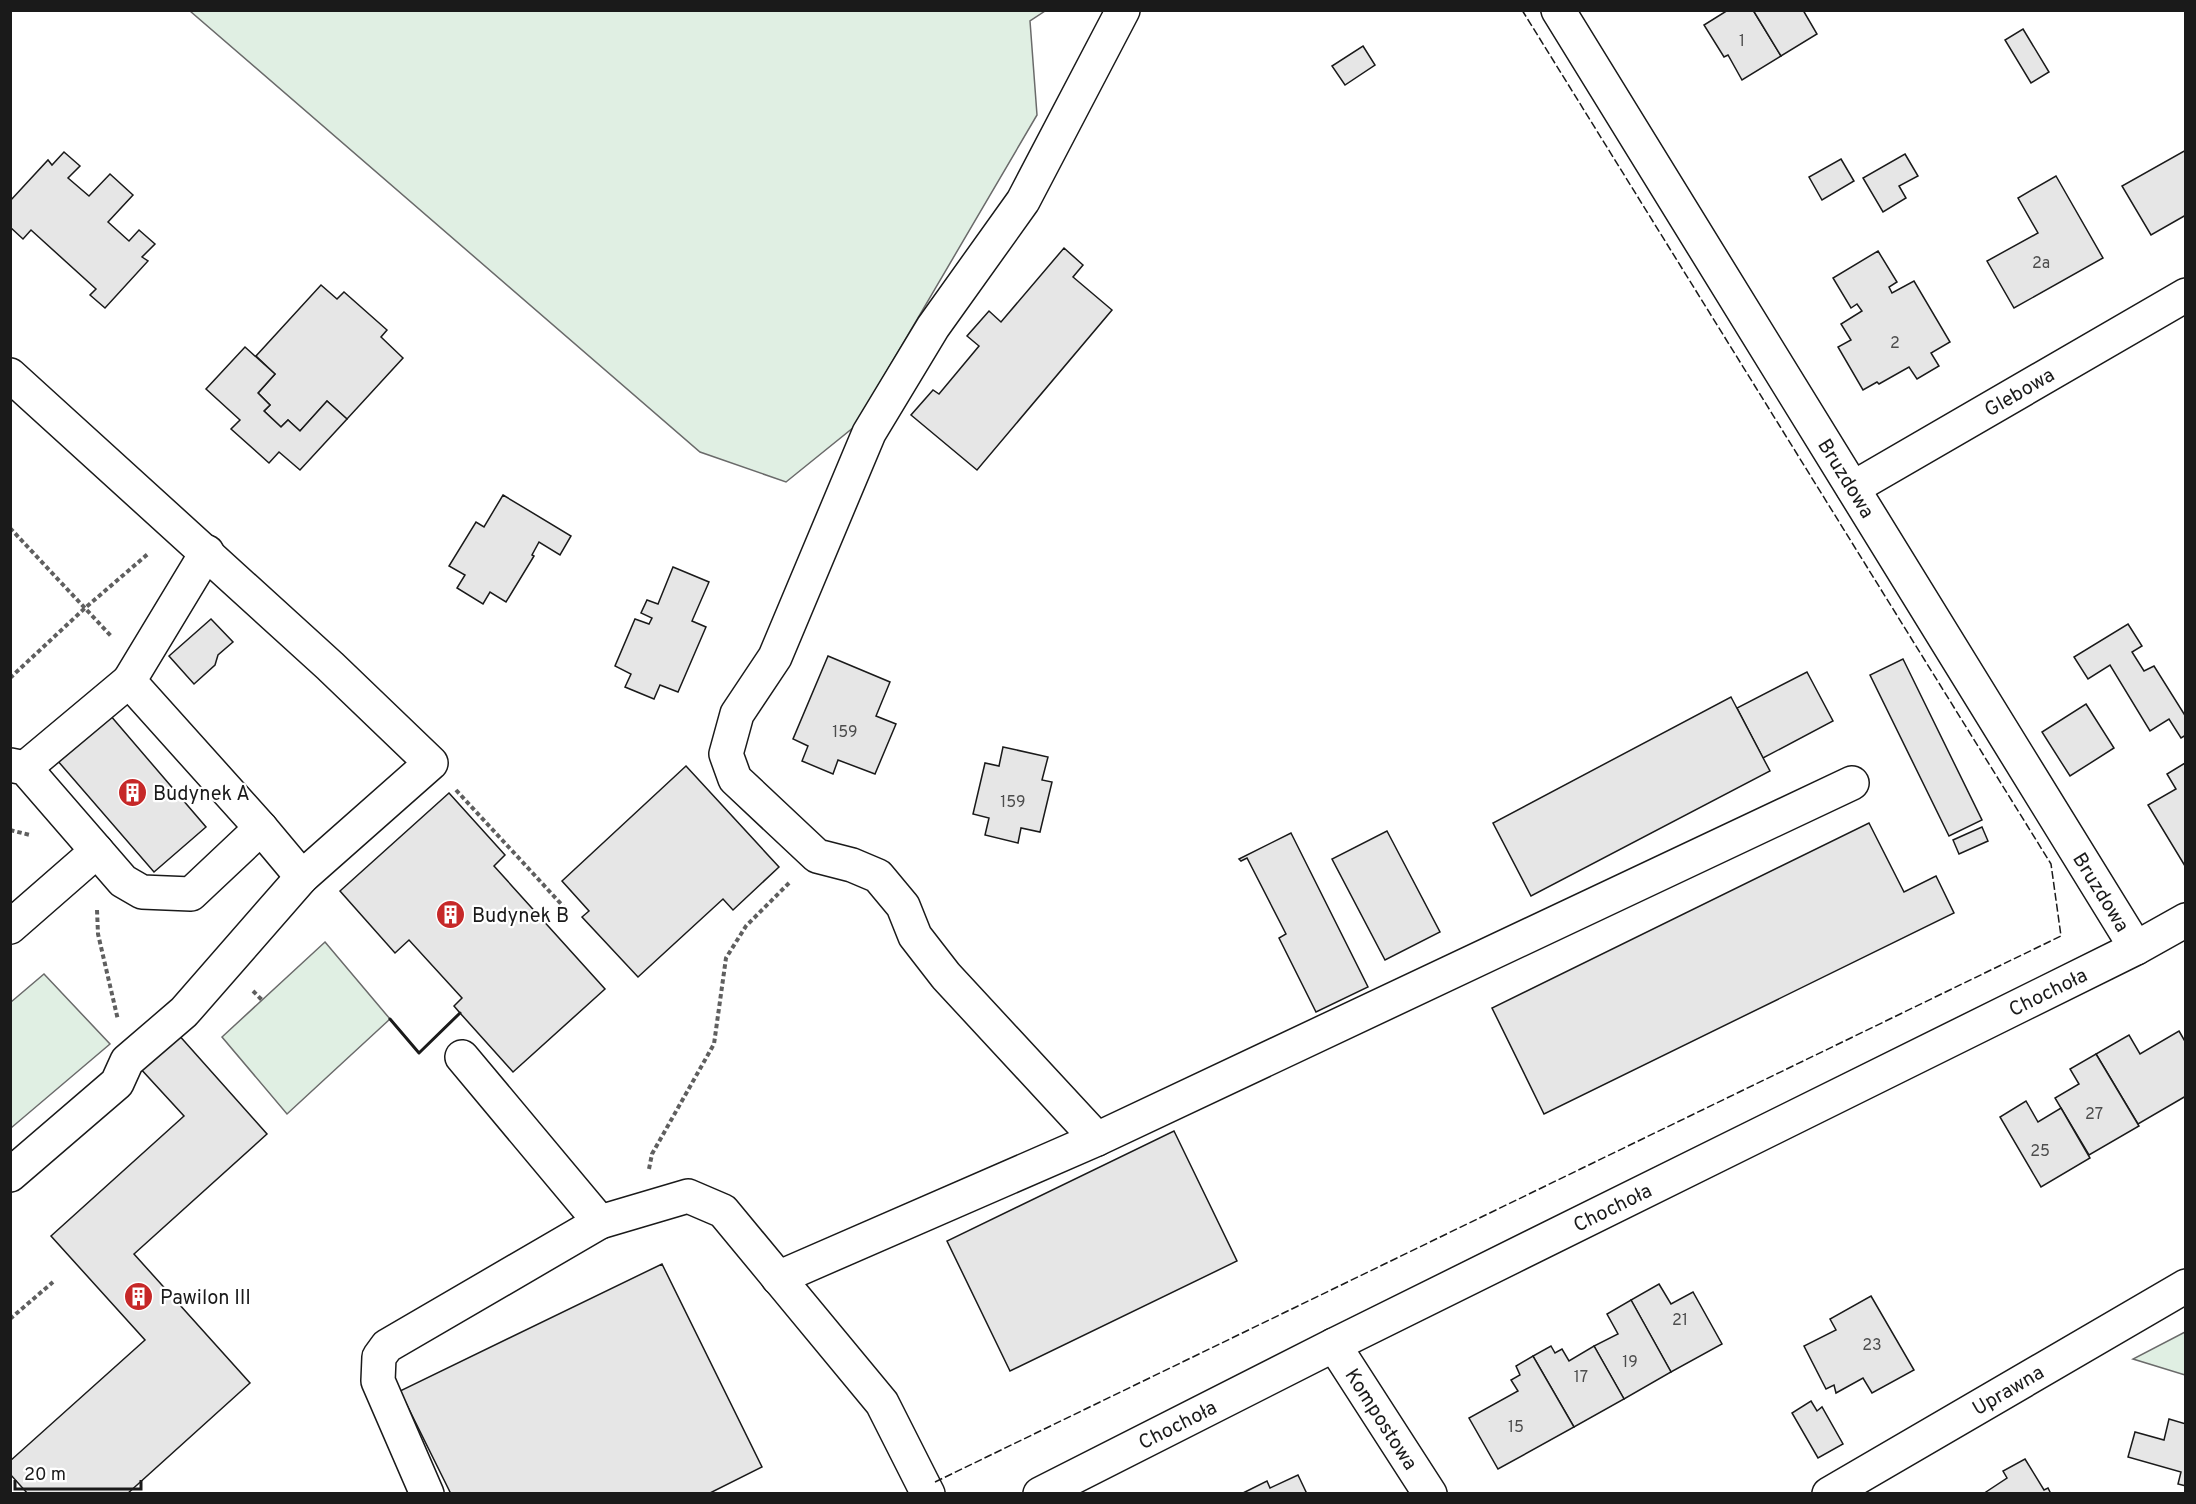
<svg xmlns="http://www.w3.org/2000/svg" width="2196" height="1504" font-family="Overpass,sans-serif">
  <rect width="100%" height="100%" fill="#fff"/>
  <!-- green -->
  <g fill="#e0efe3" stroke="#6a6a6a" stroke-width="1.5">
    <polygon points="190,11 1045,11 1030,21 1037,115 854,427 786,482 700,452"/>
    <polygon points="325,942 390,1019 287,1114 222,1037"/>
    <polygon points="44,974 110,1044 11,1128 11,1002"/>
    <polygon points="2185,1332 2185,1375 2133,1359"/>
  </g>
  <!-- building -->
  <g fill="#e6e6e6" stroke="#1a1a1a" stroke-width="1.5">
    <polygon points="1728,10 1753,10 1781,56 1742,80 1728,55 1724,57 1704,25"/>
    <polygon points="1753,10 1803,10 1817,34 1781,56"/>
    <polygon points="2023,29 2049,72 2031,83 2005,40"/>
    <polygon points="1363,46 1375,65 1345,85 1332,66"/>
    <polygon points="2186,150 2186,215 2151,235 2122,186"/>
    <polygon points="64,152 80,166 68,178 89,196 110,174 133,195 108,222 129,241 139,230 155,244 142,257 148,261 105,308 90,295 96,289 31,230 23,239 10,227 10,201 48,160 52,165"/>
    <polygon points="1905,154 1918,176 1899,186 1906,198 1883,212 1863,178"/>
    <polygon points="1841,159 1854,181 1822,200 1809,177"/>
    <polygon points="2056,176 2103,258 2014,308 1987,261 2038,233 2018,198"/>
    <polygon points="1064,248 1083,265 1073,277 1112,310 977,470 911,415 933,390 939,394 979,346 967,336 989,311 1001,322"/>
    <polygon points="1878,251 1897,282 1889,287 1892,293 1914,281 1950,342 1931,353 1939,366 1917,379 1909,367 1879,384 1877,382 1863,390 1838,347 1851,340 1841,324 1862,311 1857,304 1851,308 1833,278"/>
    <polygon points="321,285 337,299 344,292 387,330 381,337 403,358 347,419 327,401 300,431 288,420 281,427 264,411 270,405 258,393 275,374 256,356"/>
    <polygon points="245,347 275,374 258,393 270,405 264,411 281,427 288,420 300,431 327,401 347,419 300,470 279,452 269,463 231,429 240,420 206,389"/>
    <polygon points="503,495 571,536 560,555 539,542 532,555 534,556 506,602 490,592 483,604 457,588 465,575 449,566 476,522 484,527"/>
    <polygon points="673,567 709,582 692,621 706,627 678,692 660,685 654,699 625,687 631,674 615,666 635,619 649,624 652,618 641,613 647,600 658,604"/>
    <polygon points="211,619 233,642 218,655 215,665 194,684 169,656"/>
    <polygon points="2128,624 2142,646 2132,652 2144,671 2154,666 2186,717 2186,735 2181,738 2169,719 2150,731 2110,665 2088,679 2074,657"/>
    <polygon points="828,656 890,682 876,716 896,724 875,774 838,760 833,774 802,761 808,746 793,739"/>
    <polygon points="1903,659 1982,820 1949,836 1870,675"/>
    <polygon points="1807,672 1833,721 1763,758 1737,708"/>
    <polygon points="1731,697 1770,771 1531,896 1493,823"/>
    <polygon points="2086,704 2114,748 2070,776 2042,732"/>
    <polygon points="110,715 206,827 154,872 57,760"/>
    <polygon points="1003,747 1048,757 1042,780 1052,782 1040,832 1021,828 1018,843 985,835 989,818 973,814 985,763 999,766"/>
    <polygon points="2185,763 2186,865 2185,866 2148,805 2176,789 2167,774"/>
    <polygon points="686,766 779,867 733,910 723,899 638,977 582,917 589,911 562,881"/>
    <polygon points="449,793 505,855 494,866 605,989 513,1072 460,1013 454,1006 462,998 409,940 395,953 340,891"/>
    <polygon points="1869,823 1904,892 1936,876 1954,913 1544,1114 1492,1008"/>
    <polygon points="1982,827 1988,841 1959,854 1953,840"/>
    <polygon points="1387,831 1440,932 1385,960 1332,859"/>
    <polygon points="1291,833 1368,987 1316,1012 1279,938 1286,934 1247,858 1241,861 1239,859"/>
    <polygon points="2179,1031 2186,1043 2186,1096 2138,1124 2096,1054 2129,1035 2140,1054"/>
    <polygon points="177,1033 267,1134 134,1254 250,1383 127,1494 28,1494 10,1474 10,1461 145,1340 51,1236 184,1116 139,1067"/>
    <polygon points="2096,1054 2139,1126 2089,1155 2055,1098 2079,1084 2070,1069"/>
    <polygon points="2026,1101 2038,1122 2061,1108 2090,1158 2041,1187 2000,1117"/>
    <polygon points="1174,1131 1237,1261 1010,1371 947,1241"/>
    <polygon points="662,1264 762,1467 708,1494 451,1494 400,1391"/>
    <polygon points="1659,1284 1671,1304 1693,1292 1722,1344 1671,1372 1631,1300"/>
    <polygon points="1871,1296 1914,1370 1872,1393 1863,1378 1836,1393 1834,1385 1826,1389 1804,1346 1836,1330 1830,1319"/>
    <polygon points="1631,1300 1671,1372 1624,1399 1594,1346 1618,1334 1607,1314"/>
    <polygon points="1551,1346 1555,1353 1562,1349 1569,1361 1594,1346 1624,1399 1574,1427 1533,1356"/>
    <polygon points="1533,1356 1574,1427 1498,1469 1469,1418 1518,1391 1511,1380 1520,1375 1516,1366"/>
    <polygon points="1811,1401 1817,1411 1822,1407 1843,1444 1818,1458 1792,1413"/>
    <polygon points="2169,1419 2186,1424 2186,1486 2178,1484 2181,1472 2128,1457 2135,1432 2164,1440"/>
    <polygon points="2025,1459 2044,1490 2048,1488 2051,1494 1983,1494 2007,1478 2003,1471"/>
    <polygon points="1298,1475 1307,1494 1243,1493 1267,1481 1270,1488"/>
  </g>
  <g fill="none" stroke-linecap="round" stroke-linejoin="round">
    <defs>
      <g id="minor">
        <path id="s1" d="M1558 10 2136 948"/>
        <polyline points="10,375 330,666 431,763 302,877 184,1012 127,1061 117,1083 10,1175"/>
        <path id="s2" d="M1853 488 2186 295"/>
        <polyline points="207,552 129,681 261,828"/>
        <polyline points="10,765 25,768 123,881 142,892 191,894 261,828 302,877"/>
        <polyline points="25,768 129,681"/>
        <polyline points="10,927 97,851"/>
        <polyline points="462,1057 600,1222 688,1196 723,1211 882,1403 928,1494"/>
        <polyline points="1097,1139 946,976 915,936 903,906 878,876 852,865 817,856 735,779 726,754 737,714 775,657 869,433 933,327 1023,201 1123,10"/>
        <polyline points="778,1278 1097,1139 1852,783"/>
        <path id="s3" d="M1334 1345 1430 1494"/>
        <polyline points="427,1494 378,1381 379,1357 387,1346 600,1222"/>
        <path id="s4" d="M1040 1494 1334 1345 2136 948 2186 920"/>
        <path id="s5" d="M1829 1494 2186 1286"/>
      </g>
    </defs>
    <!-- minor casing -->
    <use href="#minor" stroke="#1a1a1a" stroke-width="36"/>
    <!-- path -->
    <g stroke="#5f5f5f" stroke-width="4" stroke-dasharray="4.5 3" stroke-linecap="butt">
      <polyline points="10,528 111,636"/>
      <polyline points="10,678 85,608 149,553"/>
      <polyline points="456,790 563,906"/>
      <polyline points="10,830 30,835"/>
      <polyline points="97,910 98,934 118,1020"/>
      <polyline points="253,991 262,1000"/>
      <polyline points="649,1169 652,1154 714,1044 726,958 746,926 790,882"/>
      <polyline points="10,1319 53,1282"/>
    </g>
    <!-- minor -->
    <use href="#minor" stroke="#fff" stroke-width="33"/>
    <!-- fence -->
    <polyline stroke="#1a1a1a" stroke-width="1.5" stroke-dasharray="8 3" stroke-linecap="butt" points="935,1482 2061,936 2051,864 1522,10"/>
    <!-- wall -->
    <polyline stroke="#1a1a1a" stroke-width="3" points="390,1019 419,1053 460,1013"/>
  </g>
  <!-- icons -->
  <defs>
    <symbol id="building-disc" viewBox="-11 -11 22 22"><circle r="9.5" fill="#c62828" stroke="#fff"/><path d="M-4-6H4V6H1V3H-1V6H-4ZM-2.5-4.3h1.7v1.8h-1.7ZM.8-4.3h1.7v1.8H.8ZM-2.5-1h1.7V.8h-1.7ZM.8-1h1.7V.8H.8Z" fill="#fff"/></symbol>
  </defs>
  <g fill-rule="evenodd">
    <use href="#building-disc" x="116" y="776" width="33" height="33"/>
    <use href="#building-disc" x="434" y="898" width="33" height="33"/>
    <use href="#building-disc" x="122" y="1280" width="33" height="33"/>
  </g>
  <g text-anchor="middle" stroke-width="4.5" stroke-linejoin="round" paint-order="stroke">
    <!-- number labels -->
    <g font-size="16" fill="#4d4d4d">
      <text x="1742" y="46">1</text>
      <text x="2041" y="268">2a</text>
      <text x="1895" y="348">2</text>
      <text x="845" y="737">159</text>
      <text x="1013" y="807">159</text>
      <text x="2094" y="1119">27</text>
      <text x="2040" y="1156">25</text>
      <text x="1680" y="1325">21</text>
      <text x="1872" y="1350">23</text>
      <text x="1630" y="1367">19</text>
      <text x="1581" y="1382">17</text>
      <text x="1516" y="1432">15</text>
    </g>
    <!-- street labels -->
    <g font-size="20" fill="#1a1a1a" stroke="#fff">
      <text dy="7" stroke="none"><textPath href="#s2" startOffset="192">Glebowa</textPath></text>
      <text dy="7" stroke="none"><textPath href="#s1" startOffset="550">Bruzdowa</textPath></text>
      <text dy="7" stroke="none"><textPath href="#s1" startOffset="1036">Bruzdowa</textPath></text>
      <text dy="7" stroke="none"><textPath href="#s4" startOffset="1126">Chochoła</textPath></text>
      <text dy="7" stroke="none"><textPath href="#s4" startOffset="640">Chochoła</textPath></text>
      <text dy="7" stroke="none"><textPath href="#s5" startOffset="207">Uprawna</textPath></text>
      <text dy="7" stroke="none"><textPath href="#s3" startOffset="88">Kompostowa</textPath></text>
      <text dy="7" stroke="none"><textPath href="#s4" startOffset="154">Chochoła</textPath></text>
    </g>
    <!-- poi labels -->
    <g font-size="20" fill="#1a1a1a" stroke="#fff" text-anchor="start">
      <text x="153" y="800">Budynek A</text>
      <text x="472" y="922">Budynek B</text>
      <text x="160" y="1304">Pawilon III</text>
    </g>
  </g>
  <!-- border -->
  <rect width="2196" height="1504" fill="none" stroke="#1a1a1a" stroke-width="24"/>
  <!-- scale -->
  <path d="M15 1480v9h126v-9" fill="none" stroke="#1a1a1a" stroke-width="3"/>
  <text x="24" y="1480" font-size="18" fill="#1a1a1a" stroke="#ffffff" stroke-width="4.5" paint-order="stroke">20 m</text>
</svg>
